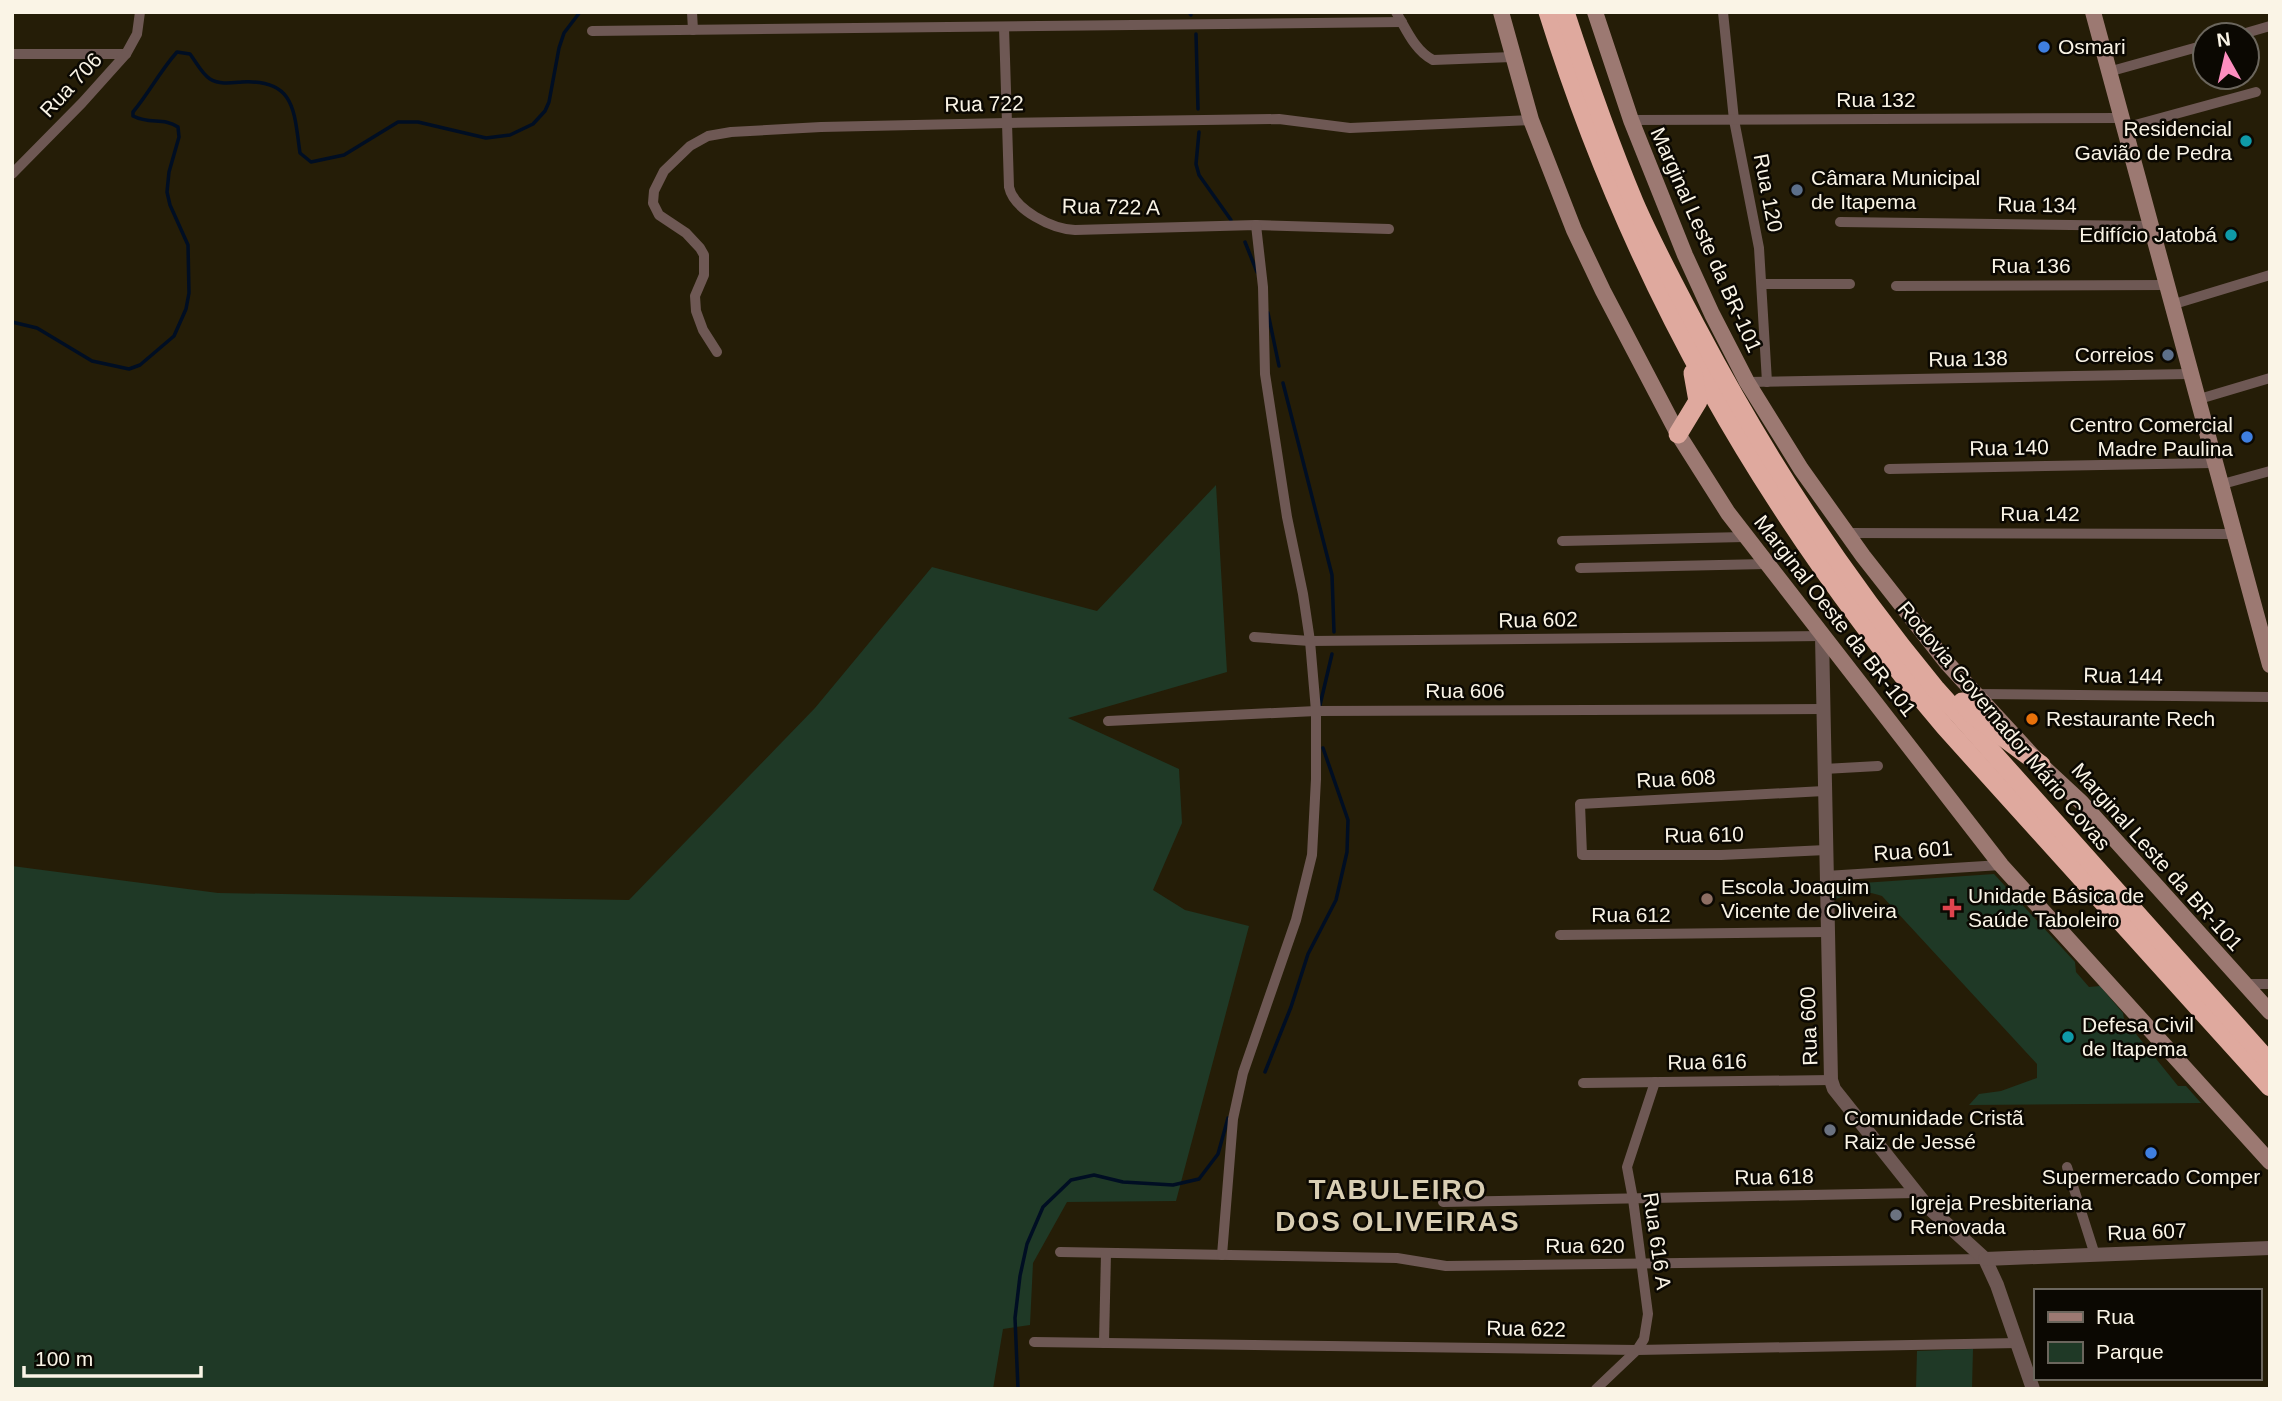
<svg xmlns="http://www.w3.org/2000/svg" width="2282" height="1401" font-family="Helvetica,sans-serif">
  <rect width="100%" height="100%" fill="#251d07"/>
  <!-- green -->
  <g fill="#1f3926">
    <polygon points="1216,485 1227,672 1068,718 1179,769 1182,823 1153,890 1185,910 1249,926 1176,1201 1067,1202 1033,1263 1030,1325 1003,1329 993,1389 12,1389 12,866 218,893 629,900 815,708 932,567 1097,611"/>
    <path d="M1994 874 2075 962 2076 972 2089 987 2100 986 2123 1013 2124 1019 2178 1086H2186L2201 1103 1969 1105 1979 1094 2001 1091 2037 1078V1064L1882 896C1865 890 1851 892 1834 900L1833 885Z"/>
    <polygon points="1973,1349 1972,1389 1916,1389 1917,1351"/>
  </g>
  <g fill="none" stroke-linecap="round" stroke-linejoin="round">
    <!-- stream -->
    <g stroke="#000e23" stroke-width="3.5">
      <polyline points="1189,12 1191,15"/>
      <polyline points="1196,34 1198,109"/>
      <polyline points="1199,132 1196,164 1199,175 1231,220"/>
      <polyline points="1245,242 1257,272"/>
      <polyline points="1268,313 1279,366"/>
      <path d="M12 322 37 328 92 361 129 369 140 365 174 336 186 309 189 293 188 245 170 205 167 192 169 172 179 137 178 127C163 117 150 125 133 116V112C149 93 160 71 177 52L190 54C196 62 202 74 210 79 220 85 231 83 242 82 296 79 294 112 300 153L311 162 344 155 398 122H418L486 138 510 135 533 124 545 111 549 102 559 48 564 33 580 12"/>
      <polyline points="1283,383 1332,575 1334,632"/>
      <polyline points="1320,705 1332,654"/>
      <polyline points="1265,1072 1291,1007 1308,954 1336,900 1347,852 1348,820 1323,748"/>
      <polyline points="1018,1389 1015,1318 1020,1276 1027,1244 1043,1207 1071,1180 1094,1175 1123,1182 1173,1185 1199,1179 1218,1154 1228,1118"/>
    </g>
    <!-- minor -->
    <g stroke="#6e5854" stroke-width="10">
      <polyline points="692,12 693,30"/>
      <path d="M1396 12C1406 29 1415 51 1433 60L1512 57"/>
      <polyline points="1723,12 1734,120 1759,248 1767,382"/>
      <path d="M1004 27 1009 187C1014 210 1052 229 1075 230L1256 225 1389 229"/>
      <polyline points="592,31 1402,22"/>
      <polyline points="2239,35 2270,26"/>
      <polyline points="12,54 126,54"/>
      <polyline points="2108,72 2205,45"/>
      <polyline points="1631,120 2121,118"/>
      <polyline points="2124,128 2256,92"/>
      <polyline points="12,174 82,103 126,54 137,34 140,12"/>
      <polyline points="1840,222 2149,226"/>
      <polyline points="1763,284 1850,284"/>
      <polyline points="1896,286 2166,285"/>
      <polyline points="2171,305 2270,275"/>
      <polyline points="717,352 703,330 696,311 695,296 704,275 704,255 700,248 686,233 659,215 653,203 654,191 664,171 690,146 708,136 731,132 821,127 1007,123 1279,119 1350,128 1531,120"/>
      <polyline points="1747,382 2189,374"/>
      <polyline points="2196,400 2270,378"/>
      <polyline points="1889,469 2213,463"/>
      <polyline points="2219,485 2270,471"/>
      <polyline points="1846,533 2234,534"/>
      <polyline points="1562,541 1745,537"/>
      <polyline points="1580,568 1766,564"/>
      <polyline points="1254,637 1310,641 1822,636"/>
      <polyline points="1976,694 2270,697"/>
      <polyline points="1108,721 1316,711 1823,709"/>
      <polyline points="1824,769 1878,766"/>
      <polyline points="1824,791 1580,804 1582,855 1721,855 1826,850"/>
      <polyline points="1826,876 2001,865"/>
      <polyline points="1560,935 1828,932"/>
      <polyline points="2243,984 2270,984"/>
      <polyline points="1583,1083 1831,1080"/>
      <polyline points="2067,1167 2095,1255"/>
      <polyline points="1443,1202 1916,1193"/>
      <polyline points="1060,1252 1397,1258 1446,1266 1985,1259"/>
      <polyline points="1222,1255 1233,1119 1243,1073 1296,920 1312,855 1316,779 1316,711 1310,641 1303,594 1287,517 1265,374 1263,287 1256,225"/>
      <polyline points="1034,1342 1637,1350 2018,1343"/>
      <polyline points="1104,1343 1106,1253"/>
      <polyline points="1596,1389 1637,1350 1644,1339 1648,1314 1633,1199 1627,1167 1655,1082"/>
    </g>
    <!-- tertiary -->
    <g stroke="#6e5854" stroke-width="14">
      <polyline points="1822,636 1831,1080 1834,1089 1927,1206 1985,1259 1997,1285 2033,1389"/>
      <polyline points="1985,1259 2270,1248"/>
    </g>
    <!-- secondary -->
    <g stroke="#9c7972" stroke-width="16">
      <polyline points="1501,12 1531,120 1574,230 1603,291 1678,434 1728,513 2001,865 2270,1162"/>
      <polyline points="1595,12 1631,120 1685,255 1712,314 1747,382 1801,469 1863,556 1947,663 2041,765 2081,802 2270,1012"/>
      <polyline points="2093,12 2270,665"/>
    </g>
    <!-- motorway -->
    <g stroke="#dfa99e" stroke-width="19">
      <path d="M1548 12C1632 281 1764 512 1945 727L2270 1087"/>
      <path d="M1565 12C1586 76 1608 140 1634 202 1653 246 1676 288 1698 330 1765 457 1843 577 1935 688L2270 1063"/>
      <polyline points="1678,434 1698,401 1693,373"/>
      <polyline points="1962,702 1972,714 2041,765"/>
    </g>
  </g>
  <!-- markers -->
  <g fill="#3f7fe0" stroke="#0b0802" stroke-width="2.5">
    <circle cx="2044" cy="47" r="7"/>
    <circle cx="2247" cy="437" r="7"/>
    <circle cx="2151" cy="1153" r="7"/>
  </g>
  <g fill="#0f9aa8" stroke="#0b0802" stroke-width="2.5">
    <circle cx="2246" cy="141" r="7"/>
    <circle cx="2231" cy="235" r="7"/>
    <circle cx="2068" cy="1037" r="7"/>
  </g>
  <g fill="#5c6f8a" stroke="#0b0802" stroke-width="2.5">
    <circle cx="1797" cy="190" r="7"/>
    <circle cx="2168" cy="355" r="7"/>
  </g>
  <circle fill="#e8710a" stroke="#0b0802" stroke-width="2.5" cx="2032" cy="719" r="7"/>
  <circle fill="#8d6e63" stroke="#0b0802" stroke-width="2.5" cx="1707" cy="899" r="7"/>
  <path fill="#e0444e" stroke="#0b0802" stroke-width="2.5" d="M1948.5 897.5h7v7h7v7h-7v7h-7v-7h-7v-7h7z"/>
  <g fill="#6b7280" stroke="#0b0802" stroke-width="2.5">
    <circle cx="1830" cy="1130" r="7"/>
    <circle cx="1896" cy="1215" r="7"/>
  </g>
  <g text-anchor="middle" stroke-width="5" stroke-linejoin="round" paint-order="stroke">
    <!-- poi labels -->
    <g font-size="21" fill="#faf4e6" stroke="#0b0802" text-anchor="start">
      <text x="2058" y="54">Osmari</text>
      <text x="2232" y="136" text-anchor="end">Residencial<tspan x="2232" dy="24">Gavião de Pedra</tspan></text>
      <text x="1811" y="185">Câmara Municipal<tspan x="1811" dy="24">de Itapema</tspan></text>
      <text x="2217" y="242" text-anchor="end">Edifício Jatobá</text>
      <text x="2154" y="362" text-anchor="end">Correios</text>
      <text x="2233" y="432" text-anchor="end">Centro Comercial<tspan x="2233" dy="24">Madre Paulina</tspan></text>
      <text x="2046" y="726">Restaurante Rech</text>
      <text x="1721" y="894">Escola Joaquim<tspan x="1721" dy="24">Vicente de Oliveira</tspan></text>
      <text x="1968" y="903">Unidade Básica de<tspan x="1968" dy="24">Saúde Taboleiro</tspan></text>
      <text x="2082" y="1032">Defesa Civil<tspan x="2082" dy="24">de Itapema</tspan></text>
      <text x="1844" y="1125">Comunidade Cristã<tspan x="1844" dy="24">Raiz de Jessé</tspan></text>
      <text x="2151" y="1184" text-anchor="middle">Supermercado Comper</text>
      <text x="1910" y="1210">Igreja Presbiteriana<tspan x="1910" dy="24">Renovada</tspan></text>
    </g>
    <!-- street labels -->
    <g font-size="21" fill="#faf4e6" stroke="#0b0802">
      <text transform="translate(71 85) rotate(-47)" y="7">Rua 706</text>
      <text x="1876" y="107">Rua 132</text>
      <text transform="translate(984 104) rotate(-1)" y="7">Rua 722</text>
      <text transform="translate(1768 193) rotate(79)" y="7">Rua 120</text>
      <text transform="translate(2037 205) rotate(1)" y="7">Rua 134</text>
      <text transform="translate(1111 207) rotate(1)" y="7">Rua 722 A</text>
      <text transform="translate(1706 240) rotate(66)" y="7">Marginal Leste da BR-101</text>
      <text x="2031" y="273">Rua 136</text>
      <text transform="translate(1968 359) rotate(-1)" y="7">Rua 138</text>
      <text transform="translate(2009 448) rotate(-1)" y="7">Rua 140</text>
      <text x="2040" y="521">Rua 142</text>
      <text transform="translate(1835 616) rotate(52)" y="7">Marginal Oeste da BR-101</text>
      <text transform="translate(1538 620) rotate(-1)" y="7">Rua 602</text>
      <text transform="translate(2123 676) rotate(1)" y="7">Rua 144</text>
      <text x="1465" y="698">Rua 606</text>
      <text transform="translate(2004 726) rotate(50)" y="7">Rodovia Governador Mário Covas</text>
      <text transform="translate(1676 779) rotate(-3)" y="7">Rua 608</text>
      <text transform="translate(1704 835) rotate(-1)" y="7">Rua 610</text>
      <text transform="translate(1913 851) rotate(-4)" y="7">Rua 601</text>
      <text transform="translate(2157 857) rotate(48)" y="7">Marginal Leste da BR-101</text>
      <text x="1631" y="922">Rua 612</text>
      <text transform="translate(1809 1026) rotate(-92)" y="7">Rua 600</text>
      <text transform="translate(1707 1062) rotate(-1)" y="7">Rua 616</text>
      <text transform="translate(1774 1177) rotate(-1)" y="7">Rua 618</text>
      <text transform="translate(2147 1232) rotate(-2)" y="7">Rua 607</text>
      <text transform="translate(1657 1241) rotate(82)" y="7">Rua 616 A</text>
      <text x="1585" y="1253">Rua 620</text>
      <text transform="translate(1526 1329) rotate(1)" y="7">Rua 622</text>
    </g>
    <!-- district labels -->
    <g font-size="28" font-weight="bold" letter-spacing="2" fill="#d9ceb3" stroke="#0b0802">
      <text x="1398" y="1199">TABULEIRO<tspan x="1398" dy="32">DOS OLIVEIRAS</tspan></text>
    </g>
  </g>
  <!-- border -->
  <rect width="2282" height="1401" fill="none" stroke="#faf4e6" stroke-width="28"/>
  <!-- legend -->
  <rect x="2034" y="1289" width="228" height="91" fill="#0b0802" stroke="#6b665d" stroke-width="2"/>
  <rect x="2048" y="1312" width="35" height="10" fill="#9c7972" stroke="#6b665d" stroke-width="2"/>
  <text x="2096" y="1324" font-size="21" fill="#faf4e6">Rua</text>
  <rect x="2048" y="1342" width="35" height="21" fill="#1f3926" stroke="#6b665d" stroke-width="2"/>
  <text x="2096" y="1359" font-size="21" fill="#faf4e6">Parque</text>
  <!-- north arrow -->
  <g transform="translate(2226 56) rotate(352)"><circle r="33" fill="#0b0802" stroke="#6b665d" stroke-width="2"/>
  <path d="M0-5L12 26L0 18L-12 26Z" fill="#fd8ebf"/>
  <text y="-10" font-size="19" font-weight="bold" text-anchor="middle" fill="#faf4e6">N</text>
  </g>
  <!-- scale -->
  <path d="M24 1366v10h177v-10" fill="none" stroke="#faf4e6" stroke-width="3.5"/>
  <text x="35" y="1366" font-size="21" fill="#faf4e6" stroke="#0b0802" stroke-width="5" paint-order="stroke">100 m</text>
</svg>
